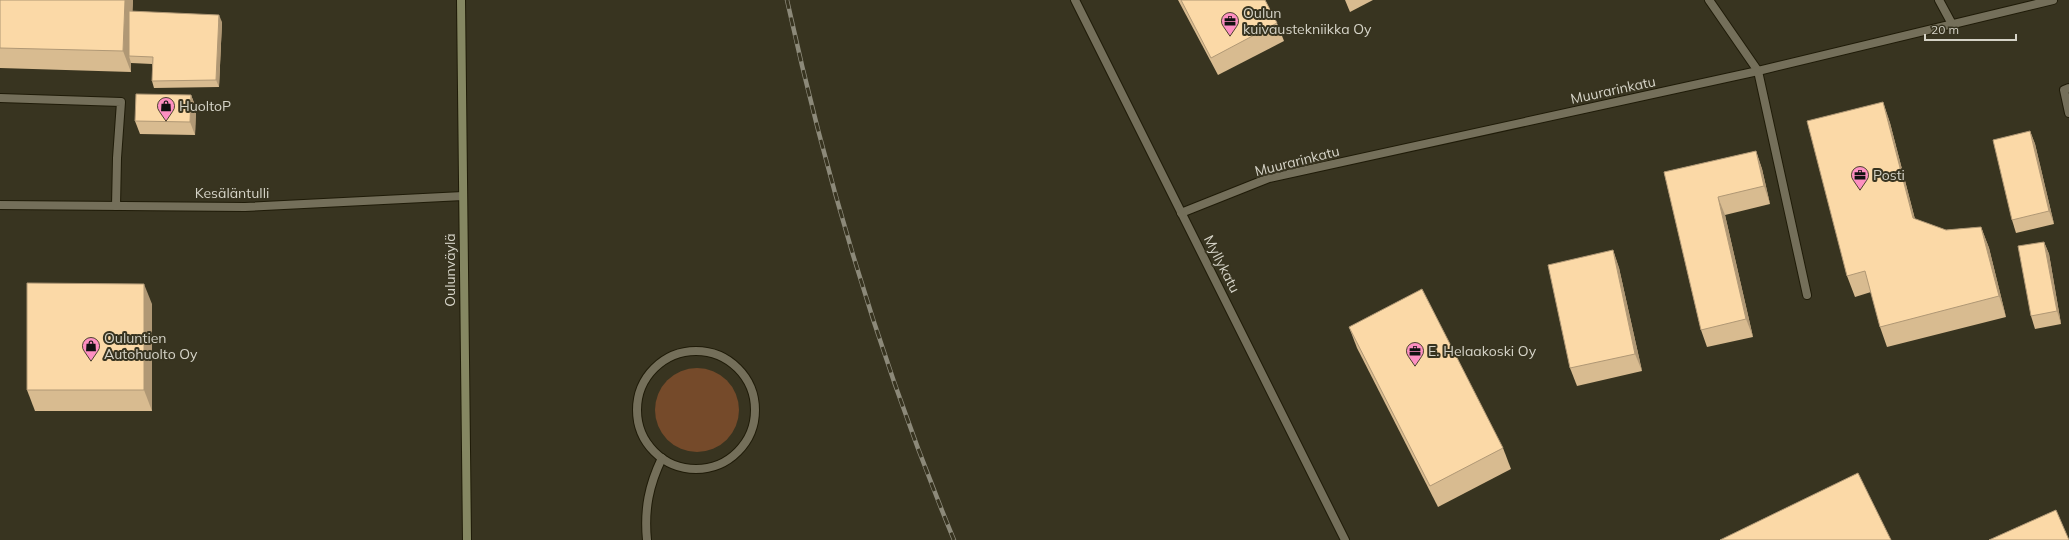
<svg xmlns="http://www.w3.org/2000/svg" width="2069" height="540" font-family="Mulish,sans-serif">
  <rect width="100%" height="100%" fill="#383420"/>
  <!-- green -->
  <circle fill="#754a2a" cx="697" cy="410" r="42"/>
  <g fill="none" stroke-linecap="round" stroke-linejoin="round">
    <defs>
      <g id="service">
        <polyline points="1709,0 1758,71 1807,295"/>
        <polyline points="1939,0 1952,24"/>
        <polyline points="2069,88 2064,90 2069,113"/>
        <polyline points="0,98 121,102 117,158 116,206"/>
      </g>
      <g id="minor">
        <polyline points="1075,0 1345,540"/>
        <polyline points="0,205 245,207 463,196"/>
        <polyline points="1181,213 1269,178 1758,71 2053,0"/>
        <circle cx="696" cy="410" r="59"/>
        <path d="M647 540C644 509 649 485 662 458"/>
      </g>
      <polyline id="secondary" points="461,0 467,540"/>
    </defs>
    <!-- service casing -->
    <use href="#service" stroke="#1f1b08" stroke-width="10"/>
    <!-- minor casing -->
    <use href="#minor" stroke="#1f1b08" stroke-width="10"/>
    <!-- secondary casing -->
    <use href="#secondary" stroke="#1f1b08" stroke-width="10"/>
    <!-- service -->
    <use href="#service" stroke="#746f5a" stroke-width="8"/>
    <!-- minor -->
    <use href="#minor" stroke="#746f5a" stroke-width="8"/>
    <!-- secondary -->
    <use href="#secondary" stroke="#858762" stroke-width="8"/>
    <defs>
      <path id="rail" d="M787 0C827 182 883 368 954 540"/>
    </defs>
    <!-- rail casing -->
    <use href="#rail" stroke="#8c8979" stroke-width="4.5"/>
    <!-- rail -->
    <use href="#rail" stroke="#383420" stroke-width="3" stroke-dasharray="9" stroke-linecap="butt"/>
  </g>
  <!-- wall -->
  <g fill="#d8bb90">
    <polygon points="0,0 133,0 132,12 222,22 219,87 154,88 152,81 152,64 131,63 131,72 0,68"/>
    <polygon points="1178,0 1265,0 1277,23 1284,41 1218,75"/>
    <polygon points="1345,0 1373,0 1350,12"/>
    <polygon points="191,95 196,108 195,135 140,134 135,121"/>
    <polygon points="1883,102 1890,123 1915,219 1946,230 1981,227 1989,248 2006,317 1887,347 1880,327 1871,292 1855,297 1847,276"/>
    <polygon points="2030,131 2035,144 2054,224 2016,233 2012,220"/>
    <polygon points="1756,151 1762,169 1770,204 1725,215 1753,337 1707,347 1701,330 1664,172"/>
    <polygon points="2044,242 2049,254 2061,324 2035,329 2031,316"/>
    <polygon points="1613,250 1619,268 1642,371 1577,386 1570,368"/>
    <polygon points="152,304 152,411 35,411 27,390"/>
    <polygon points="1349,327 1503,448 1511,469 1438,507 1357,348"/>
  </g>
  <!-- shaded-wall -->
  <g fill="#b09875">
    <polygon points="125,0 133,0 131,56 129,56 131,63 131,72 123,51"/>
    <polygon points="219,15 222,22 219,87 216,80"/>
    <polygon points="191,95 196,108 195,135 190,122"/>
    <polygon points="1883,102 1890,123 1920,239 1913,218"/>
    <polygon points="2030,131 2035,144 2054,224 2049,211"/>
    <polygon points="1756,151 1762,169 1770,204 1764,186"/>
    <polygon points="1718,197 1725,215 1753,337 1746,319"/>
    <polygon points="1981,227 1989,248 2006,317 1999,296"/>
    <polygon points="2044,242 2049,254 2061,324 2057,311"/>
    <polygon points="1613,250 1619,268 1642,371 1635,354"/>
    <polygon points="144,284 152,304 152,411 144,390"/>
  </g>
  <!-- building -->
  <g fill="#fbd9a7" stroke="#b09875">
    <polygon points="0,0 125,0 123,51 0,48"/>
    <polygon points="1181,0 1265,0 1277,23 1211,58"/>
    <polygon points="129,11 219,15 216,80 152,81 153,57 129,56"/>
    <polygon points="136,94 191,95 190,122 135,121"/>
    <polygon points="1883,102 1913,218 1946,230 1981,227 1999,296 1880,327 1865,271 1847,276 1807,121"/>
    <polygon points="2030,131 2049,211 2012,220 1993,140"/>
    <polygon points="1756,151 1764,186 1718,197 1746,319 1701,330 1664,172"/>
    <polygon points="2044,242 2057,311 2031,316 2018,246"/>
    <polygon points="1613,250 1635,354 1570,368 1548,265"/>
    <polygon points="27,283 144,284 144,390 27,390"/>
    <polygon points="1422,289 1503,448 1430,486 1349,327"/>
    <polygon points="1858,473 1891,540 1720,540"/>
    <polygon points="2056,510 2069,540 1989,540"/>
  </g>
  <!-- icons -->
  <defs>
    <symbol id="office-pin" viewBox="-11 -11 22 30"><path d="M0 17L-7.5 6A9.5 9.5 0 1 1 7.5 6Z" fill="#fd8fc1" stroke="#383420"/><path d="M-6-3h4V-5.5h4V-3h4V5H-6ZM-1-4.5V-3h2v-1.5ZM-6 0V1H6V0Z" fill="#111"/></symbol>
    <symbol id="shop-pin" viewBox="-11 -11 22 30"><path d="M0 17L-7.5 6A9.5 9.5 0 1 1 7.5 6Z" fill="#fd8fc1" stroke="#383420"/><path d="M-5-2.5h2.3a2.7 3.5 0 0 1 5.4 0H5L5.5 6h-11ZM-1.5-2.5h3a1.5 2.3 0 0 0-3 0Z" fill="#111"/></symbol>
  </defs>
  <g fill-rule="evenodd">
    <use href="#office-pin" x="1220" y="11" width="20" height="27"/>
    <use href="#shop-pin" x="156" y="96" width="20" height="27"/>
    <use href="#office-pin" x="1850" y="165" width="20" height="27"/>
    <use href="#shop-pin" x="81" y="336" width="20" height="27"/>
    <use href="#office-pin" x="1405" y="341" width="20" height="27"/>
  </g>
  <g text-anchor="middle" stroke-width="4" stroke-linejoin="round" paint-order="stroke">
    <!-- poi labels -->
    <g font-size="14" fill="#d5d3c7" stroke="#383420" text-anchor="start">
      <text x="1243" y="18">Oulun<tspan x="1243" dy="16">kuivaustekniikka Oy</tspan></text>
      <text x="179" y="111">HuoltoP</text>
      <text x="1873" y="180">Posti</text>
      <text x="104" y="343">Ouluntien<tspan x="104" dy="16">Autohuolto Oy</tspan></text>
      <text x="1428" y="356">E. Helaakoski Oy</text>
    </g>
    <!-- street labels -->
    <g font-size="14" fill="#d5d3c7" stroke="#383420">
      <text transform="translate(1613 90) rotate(-12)" y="5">Muurarinkatu</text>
      <text transform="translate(1297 161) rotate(-14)" y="5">Muurarinkatu</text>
      <text x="232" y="198">Kesäläntulli</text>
      <text transform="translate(1222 264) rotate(63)" y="5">Myllykatu</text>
      <text transform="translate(450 270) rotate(-90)" y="5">Oulunväylä</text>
    </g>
  </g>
  <!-- scale -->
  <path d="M1925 34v6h91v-6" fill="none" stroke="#d5d3c7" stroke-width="2"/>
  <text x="1931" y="34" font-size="12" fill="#d5d3c7" stroke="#383420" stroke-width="3" paint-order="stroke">20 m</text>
</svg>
